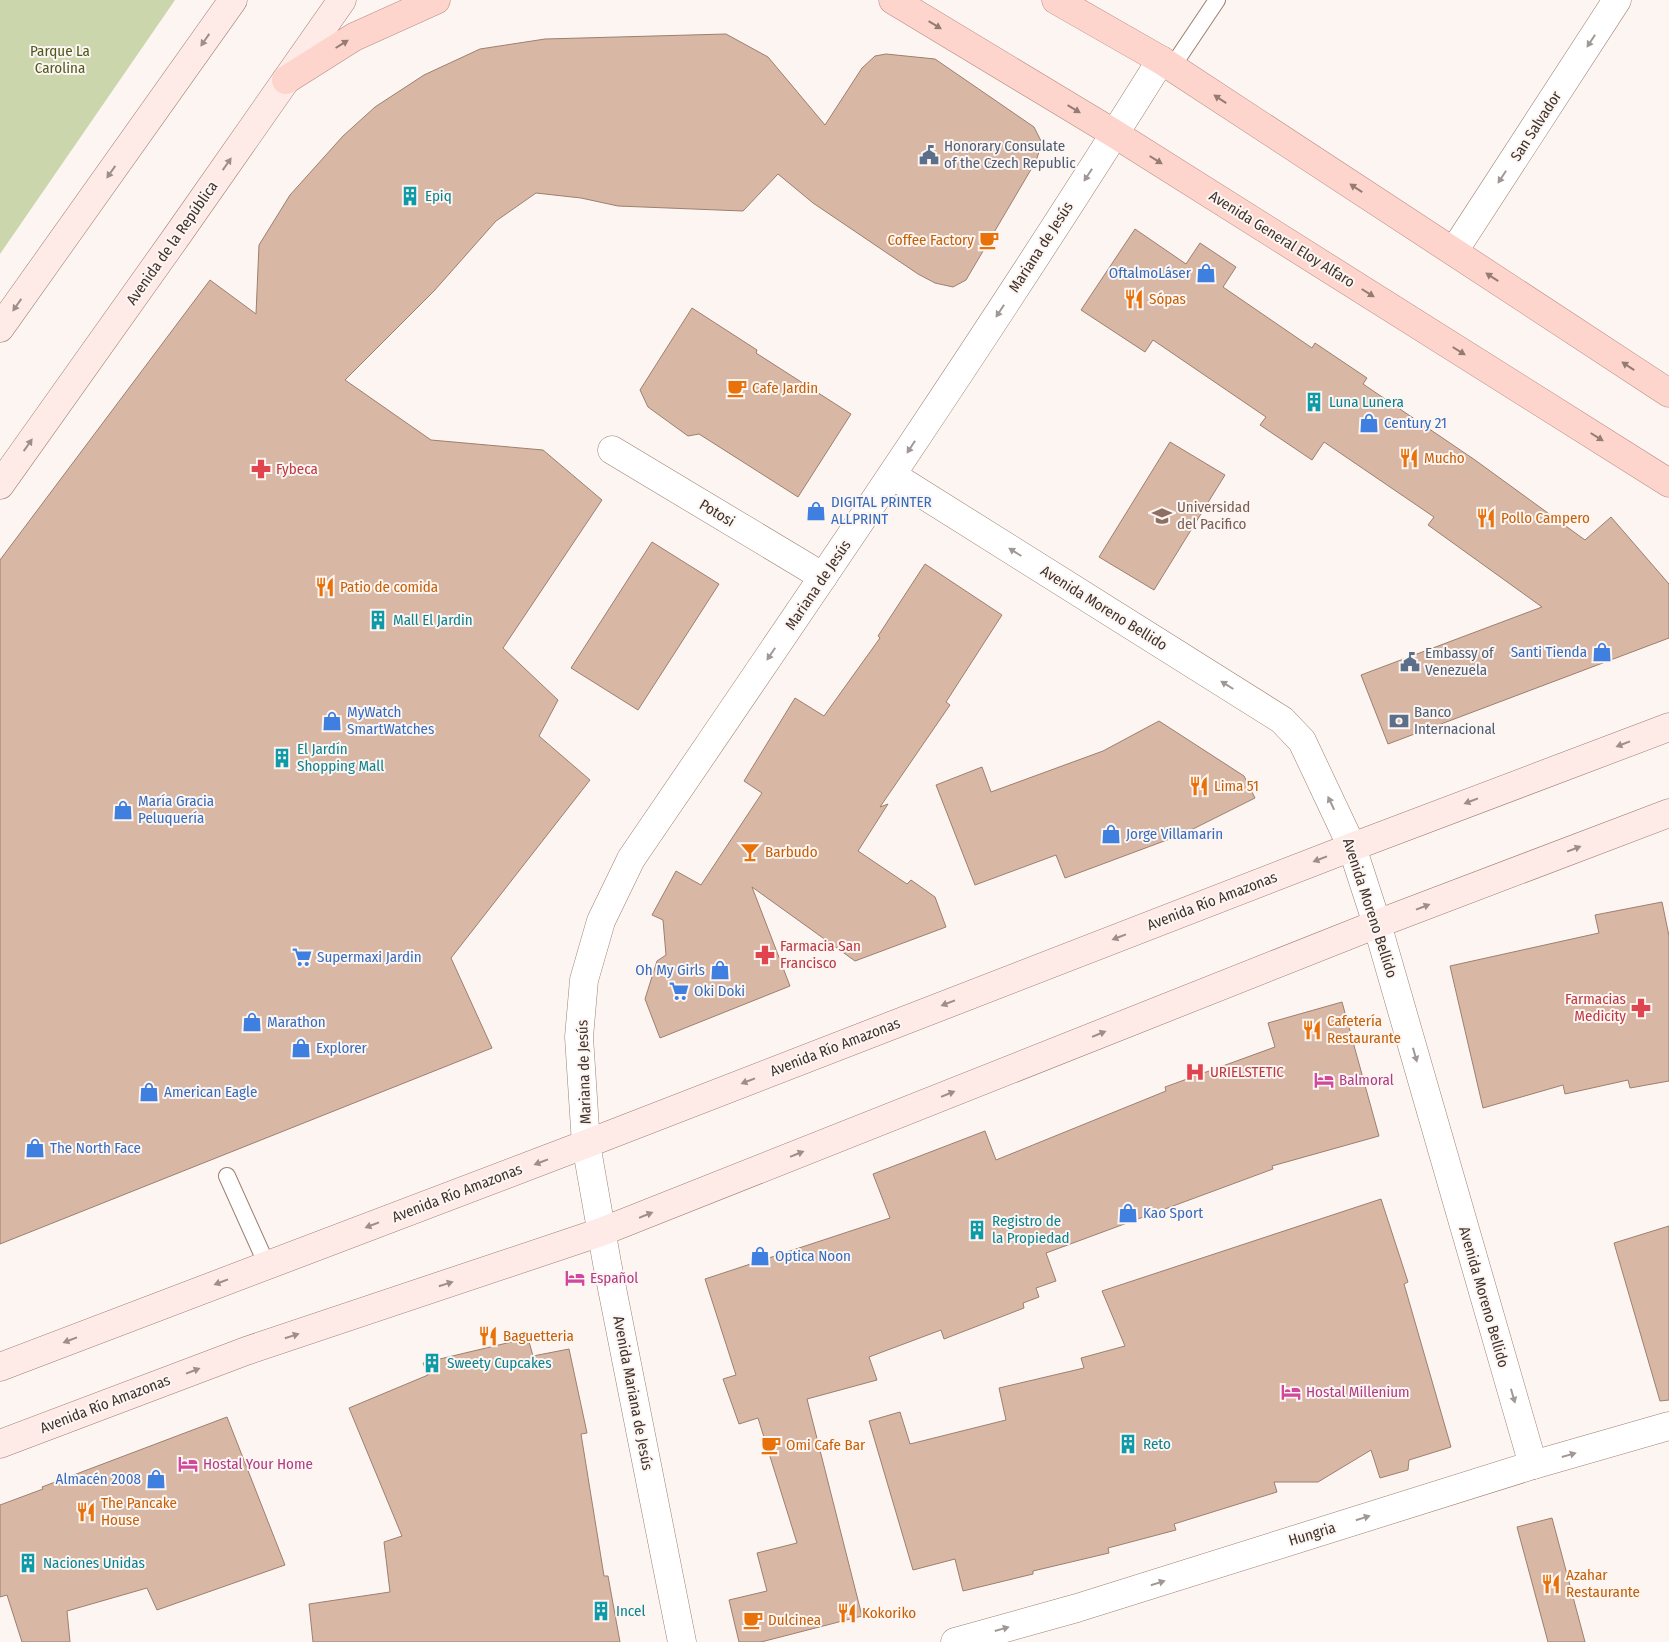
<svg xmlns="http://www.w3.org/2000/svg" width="1669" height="1642" font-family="'Fira Sans Condensed',sans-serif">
  <rect width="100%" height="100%" fill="#fcf5f2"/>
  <!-- green -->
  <polygon fill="#ccd6ad" points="0,0 175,0 0,254"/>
  <!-- building -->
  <g fill="#d8b7a5" stroke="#9e7f6e">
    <polygon points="726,34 768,57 825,125 862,68 875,56 886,54 935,59 1034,127 1042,143 1036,161 966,280 953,287 935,283 918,274 813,203 778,174 743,211 618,206 581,198 536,193 496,221 434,291 345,380 431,440 543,450 602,500 503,648 558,700 539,736 590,780 451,958 492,1048 0,1244 0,560 210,280 256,314 259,245 290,195 343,136 375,107 424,75 480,49 545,39"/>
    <polygon points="1135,229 1186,264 1200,243 1236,267 1223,287 1312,348 1315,343 1367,378 1363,384 1475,460 1585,540 1611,517 1669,584 1669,638 1388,744 1361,675 1542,607 1428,525 1434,517 1324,442 1312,460 1260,425 1266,417 1153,340 1145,352 1081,310"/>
    <polygon points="692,308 757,350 756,353 851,414 798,497 699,434 688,436 648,407 640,390"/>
    <polygon points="1170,442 1225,475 1154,590 1099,557"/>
    <polygon points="652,542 719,584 638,710 571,668"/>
    <polygon points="925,564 1002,615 946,702 950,705 880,807 888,804 858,851 907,884 911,880 935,897 946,927 855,961 752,887 790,986 660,1038 645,999 657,961 666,955 663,920 652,915 676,871 701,885 762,793 744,781 795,698 824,716 880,638 878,636"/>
    <polygon points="1159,721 1244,776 1255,798 1183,834 1065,878 1056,855 975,885 936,785 982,767 991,792 1103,751"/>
    <polygon points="1662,902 1669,936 1669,1081 1630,1088 1628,1080 1565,1094 1563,1085 1483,1108 1450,966 1599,933 1595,915"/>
    <polygon points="1342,1002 1379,1136 1272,1166 1273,1169 1046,1253 1056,1281 1036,1288 1039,1297 1023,1303 1024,1308 944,1339 941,1330 869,1357 877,1380 807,1399 862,1616 761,1642 739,1642 729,1600 767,1591 757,1553 797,1543 758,1418 739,1424 723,1379 736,1375 705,1279 890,1218 873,1174 985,1131 996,1160 1166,1091 1165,1087 1275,1047 1268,1023"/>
    <polygon points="1381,1199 1408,1282 1404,1284 1451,1447 1409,1460 1408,1470 1380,1478 1371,1450 1318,1482 1274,1482 1277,1492 1174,1524 1176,1530 1108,1548 1109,1553 1033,1571 1033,1574 963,1591 955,1559 913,1570 869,1421 900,1412 910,1444 1006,1420 999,1388 1084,1368 1081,1358 1125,1346 1102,1291"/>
    <polygon points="1669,1226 1669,1400 1660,1401 1614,1243"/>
    <polygon points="528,1338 533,1356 569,1349 587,1433 581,1434 604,1576 608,1576 620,1642 313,1642 309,1604 390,1592 384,1542 402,1536 349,1408 428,1375 423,1363"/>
    <polygon points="227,1417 285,1565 157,1610 147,1588 67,1611 70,1642 22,1642 7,1595 0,1597 0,1505 43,1489 42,1487"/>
    <polygon points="1552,1518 1585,1642 1548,1642 1517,1527"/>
  </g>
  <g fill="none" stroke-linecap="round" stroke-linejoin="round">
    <defs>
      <g id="service">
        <polyline points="1172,67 1217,0"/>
        <polyline points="227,1176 267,1265"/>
      </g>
      <g id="minor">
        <polyline points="1454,251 1617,0"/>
        <polyline points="612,450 807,567 823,577"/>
        <polyline points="892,475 1282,720 1302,741 1352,847 1377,924 1533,1465"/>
        <path d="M586 1144 579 1037 584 980 601 921 631 859C811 595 992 331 1161 60"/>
        <polyline points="955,1642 1077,1608 1533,1465 1669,1426"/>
      </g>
      <polyline id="tertiary" points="586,1144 607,1263 682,1642"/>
      <g id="secondary">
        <polyline points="0,328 233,0"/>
        <polyline points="0,485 179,233 342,0"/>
        <polyline points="0,1367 586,1144 1352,847 1669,727"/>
        <polyline points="0,1444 246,1351 601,1232 1377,924 1669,813"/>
      </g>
      <g id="primary">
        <polyline points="893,0 1115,134 1669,483"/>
        <polyline points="1056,0 1161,60 1669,393"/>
        <polyline points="286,80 354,37 436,0"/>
      </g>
    </defs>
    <!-- service casing -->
    <use href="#service" stroke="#9e7f6f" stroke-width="18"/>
    <!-- minor casing -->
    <use href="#minor" stroke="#9e7f6f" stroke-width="29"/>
    <!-- tertiary casing -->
    <use href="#tertiary" stroke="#9e7f6f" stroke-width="29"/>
    <!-- secondary casing -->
    <use href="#secondary" stroke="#9e7f6f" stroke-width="29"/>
    <!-- primary casing -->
    <use href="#primary" stroke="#b98a7e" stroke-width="29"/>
    <!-- service -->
    <use href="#service" stroke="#fff" stroke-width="16"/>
    <!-- minor -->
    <use href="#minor" stroke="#fff" stroke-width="28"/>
    <!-- tertiary -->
    <use href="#tertiary" stroke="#fff" stroke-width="28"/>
    <!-- secondary -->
    <use href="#secondary" stroke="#feeae6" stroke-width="28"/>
    <!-- primary -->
    <use href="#primary" stroke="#fdd5cd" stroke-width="28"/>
  </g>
  <!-- one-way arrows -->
  <defs><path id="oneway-solid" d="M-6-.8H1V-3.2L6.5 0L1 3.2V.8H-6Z" transform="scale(1.25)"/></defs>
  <g fill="#947b74">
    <use href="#oneway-solid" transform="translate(935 25) rotate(31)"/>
    <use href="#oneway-solid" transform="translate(342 44) rotate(-32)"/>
    <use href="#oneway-solid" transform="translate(1220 99) rotate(-147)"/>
    <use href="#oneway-solid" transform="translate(1074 109) rotate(31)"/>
    <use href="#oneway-solid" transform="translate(1156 160) rotate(32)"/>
    <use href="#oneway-solid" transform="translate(1356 188) rotate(-147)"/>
    <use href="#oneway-solid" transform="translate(1492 277) rotate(-147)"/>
    <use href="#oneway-solid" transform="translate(1368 293) rotate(32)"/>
    <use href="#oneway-solid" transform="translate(1459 351) rotate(32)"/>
    <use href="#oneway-solid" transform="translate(1628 366) rotate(-147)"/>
    <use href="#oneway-solid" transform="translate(1597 437) rotate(32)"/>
  </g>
  <g fill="#9e8e88">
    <use href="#oneway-solid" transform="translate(205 40) rotate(125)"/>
    <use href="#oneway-solid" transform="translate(227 164) rotate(-55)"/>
    <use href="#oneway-solid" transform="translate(111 172) rotate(125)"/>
    <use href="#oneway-solid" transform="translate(17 305) rotate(125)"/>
    <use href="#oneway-solid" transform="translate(28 445) rotate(-55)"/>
    <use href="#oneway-solid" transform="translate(1623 744) rotate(159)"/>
    <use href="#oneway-solid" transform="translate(1471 801) rotate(159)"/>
    <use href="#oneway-solid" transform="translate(1574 849) rotate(-21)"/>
    <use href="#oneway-solid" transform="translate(1320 859) rotate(159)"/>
    <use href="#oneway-solid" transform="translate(1423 907) rotate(-21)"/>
    <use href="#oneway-solid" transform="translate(1119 937) rotate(159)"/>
    <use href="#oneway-solid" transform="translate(948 1003) rotate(159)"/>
    <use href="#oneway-solid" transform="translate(1099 1034) rotate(-22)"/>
    <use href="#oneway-solid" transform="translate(748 1081) rotate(159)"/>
    <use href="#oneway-solid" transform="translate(948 1094) rotate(-22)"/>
    <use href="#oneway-solid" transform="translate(797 1154) rotate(-22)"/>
    <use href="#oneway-solid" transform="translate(541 1162) rotate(159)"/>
    <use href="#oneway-solid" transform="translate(646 1215) rotate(-22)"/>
    <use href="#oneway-solid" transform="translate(372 1225) rotate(159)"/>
    <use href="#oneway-solid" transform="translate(221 1282) rotate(159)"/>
    <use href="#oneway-solid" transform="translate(446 1284) rotate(-18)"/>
    <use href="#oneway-solid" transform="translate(292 1336) rotate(-18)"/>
    <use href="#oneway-solid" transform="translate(70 1340) rotate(159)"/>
    <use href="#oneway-solid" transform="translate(193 1371) rotate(-21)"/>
  </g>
  <g fill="#9f9895">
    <use href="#oneway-solid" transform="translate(1591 41) rotate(123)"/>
    <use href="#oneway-solid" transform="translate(1088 175) rotate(123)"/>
    <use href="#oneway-solid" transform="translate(1502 177) rotate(123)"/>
    <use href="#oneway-solid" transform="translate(1000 311) rotate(123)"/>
    <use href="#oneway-solid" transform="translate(911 447) rotate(123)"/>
    <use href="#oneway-solid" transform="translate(1015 552) rotate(-148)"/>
    <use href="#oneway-solid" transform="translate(771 654) rotate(124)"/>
    <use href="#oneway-solid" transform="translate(1227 685) rotate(-148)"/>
    <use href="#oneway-solid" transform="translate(1331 803) rotate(-115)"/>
    <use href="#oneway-solid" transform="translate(1415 1055) rotate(74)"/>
    <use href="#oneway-solid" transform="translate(1513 1396) rotate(74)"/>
    <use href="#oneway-solid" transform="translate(1569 1455) rotate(-16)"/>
    <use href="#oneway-solid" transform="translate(1363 1518) rotate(-17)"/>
    <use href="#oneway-solid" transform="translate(1158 1583) rotate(-17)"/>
    <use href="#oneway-solid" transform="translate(1002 1629) rotate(-16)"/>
  </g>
  <!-- icons -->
  <defs>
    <symbol id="civic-bare" viewBox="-9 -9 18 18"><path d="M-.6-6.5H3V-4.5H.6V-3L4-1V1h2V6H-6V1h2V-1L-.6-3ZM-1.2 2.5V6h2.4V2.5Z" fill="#5c6f8a" stroke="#fcf5f2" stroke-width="2.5" paint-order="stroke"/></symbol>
    <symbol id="building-bare" viewBox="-9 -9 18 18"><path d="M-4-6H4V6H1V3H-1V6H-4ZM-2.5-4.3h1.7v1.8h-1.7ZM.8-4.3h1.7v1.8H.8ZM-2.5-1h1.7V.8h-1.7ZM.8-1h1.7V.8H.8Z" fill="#0f9aa8" stroke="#fcf5f2" stroke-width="2.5" paint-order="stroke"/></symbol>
    <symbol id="cafe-bare" viewBox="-9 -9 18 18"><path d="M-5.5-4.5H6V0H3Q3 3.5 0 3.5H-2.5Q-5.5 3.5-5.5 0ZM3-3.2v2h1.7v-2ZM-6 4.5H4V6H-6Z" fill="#e8710a" stroke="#fcf5f2" stroke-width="2.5" paint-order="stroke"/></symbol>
    <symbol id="shop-bare" viewBox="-9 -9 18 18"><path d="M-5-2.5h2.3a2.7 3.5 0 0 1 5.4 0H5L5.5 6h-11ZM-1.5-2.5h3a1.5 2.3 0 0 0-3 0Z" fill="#3f7fe0" stroke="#fcf5f2" stroke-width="2.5" paint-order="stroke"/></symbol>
    <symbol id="restaurant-bare" viewBox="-9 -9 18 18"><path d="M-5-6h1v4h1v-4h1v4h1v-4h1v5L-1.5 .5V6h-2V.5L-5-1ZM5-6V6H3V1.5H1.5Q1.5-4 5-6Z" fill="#e8710a" stroke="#fcf5f2" stroke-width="2.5" paint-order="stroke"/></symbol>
    <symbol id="pharmacy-bare" viewBox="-9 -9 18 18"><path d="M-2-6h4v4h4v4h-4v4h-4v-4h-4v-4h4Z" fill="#e0444e" stroke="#fcf5f2" stroke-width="2.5" paint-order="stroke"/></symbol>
    <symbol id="university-bare" viewBox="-9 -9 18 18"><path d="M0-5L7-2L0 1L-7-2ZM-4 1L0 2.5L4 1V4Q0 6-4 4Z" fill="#8d6e63" stroke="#fcf5f2" stroke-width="2.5" paint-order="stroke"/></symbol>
    <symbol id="bank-bare" viewBox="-9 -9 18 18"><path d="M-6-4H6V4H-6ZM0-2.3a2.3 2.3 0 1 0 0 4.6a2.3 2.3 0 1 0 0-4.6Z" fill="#5c6f8a" stroke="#fcf5f2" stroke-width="2.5" paint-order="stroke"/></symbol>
    <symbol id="bar-bare" viewBox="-9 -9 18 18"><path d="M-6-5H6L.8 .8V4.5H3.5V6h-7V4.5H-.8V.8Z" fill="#e8710a" stroke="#fcf5f2" stroke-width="2.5" paint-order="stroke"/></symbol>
    <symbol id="supermarket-bare" viewBox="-9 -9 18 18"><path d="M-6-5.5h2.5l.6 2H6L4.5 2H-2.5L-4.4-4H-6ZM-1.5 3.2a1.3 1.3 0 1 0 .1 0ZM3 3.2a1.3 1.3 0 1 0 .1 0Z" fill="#3f7fe0" stroke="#fcf5f2" stroke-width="2.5" paint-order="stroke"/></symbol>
    <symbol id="hospital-bare" viewBox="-9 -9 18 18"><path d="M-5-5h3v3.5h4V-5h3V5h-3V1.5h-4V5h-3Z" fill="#e0444e" stroke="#fcf5f2" stroke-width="2.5" paint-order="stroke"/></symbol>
    <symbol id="hotel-bare" viewBox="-9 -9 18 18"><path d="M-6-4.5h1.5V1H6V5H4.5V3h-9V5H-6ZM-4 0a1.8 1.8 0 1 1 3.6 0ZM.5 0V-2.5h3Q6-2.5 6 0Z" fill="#d1479c" stroke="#fcf5f2" stroke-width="2.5" paint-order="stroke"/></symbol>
  </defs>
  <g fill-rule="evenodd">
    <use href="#civic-bare" x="915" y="141" width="28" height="28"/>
    <use href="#building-bare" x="396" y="182" width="28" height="28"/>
    <use href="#cafe-bare" x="975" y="226" width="28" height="28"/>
    <use href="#shop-bare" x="1192" y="259" width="28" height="28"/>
    <use href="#restaurant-bare" x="1120" y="285" width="28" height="28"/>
    <use href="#cafe-bare" x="723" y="374" width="28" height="28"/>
    <use href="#building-bare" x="1300" y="388" width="28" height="28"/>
    <use href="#shop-bare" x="1355" y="409" width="28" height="28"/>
    <use href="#restaurant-bare" x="1395" y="444" width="28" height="28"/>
    <use href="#pharmacy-bare" x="247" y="455" width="28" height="28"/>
    <use href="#shop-bare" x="802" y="497" width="28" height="28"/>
    <use href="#university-bare" x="1148" y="502" width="28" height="28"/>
    <use href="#restaurant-bare" x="1472" y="504" width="28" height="28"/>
    <use href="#restaurant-bare" x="311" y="573" width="28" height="28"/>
    <use href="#building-bare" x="364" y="606" width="28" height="28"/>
    <use href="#shop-bare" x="1588" y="638" width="28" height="28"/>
    <use href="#civic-bare" x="1396" y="648" width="28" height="28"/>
    <use href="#shop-bare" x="318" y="707" width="28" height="28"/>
    <use href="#bank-bare" x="1385" y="707" width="28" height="28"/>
    <use href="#building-bare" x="268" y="744" width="28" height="28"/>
    <use href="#restaurant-bare" x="1185" y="772" width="28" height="28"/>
    <use href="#shop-bare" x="109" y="796" width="28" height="28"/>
    <use href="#shop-bare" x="1097" y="820" width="28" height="28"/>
    <use href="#bar-bare" x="736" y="838" width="28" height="28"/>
    <use href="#pharmacy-bare" x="751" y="941" width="28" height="28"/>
    <use href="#supermarket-bare" x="288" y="943" width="28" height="28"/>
    <use href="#shop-bare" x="706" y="956" width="28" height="28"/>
    <use href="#supermarket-bare" x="665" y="977" width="28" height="28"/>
    <use href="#pharmacy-bare" x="1627" y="994" width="28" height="28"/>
    <use href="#shop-bare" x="238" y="1008" width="28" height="28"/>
    <use href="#restaurant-bare" x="1298" y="1016" width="28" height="28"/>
    <use href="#shop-bare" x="287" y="1034" width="28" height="28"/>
    <use href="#hospital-bare" x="1181" y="1058" width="28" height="28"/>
    <use href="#hotel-bare" x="1310" y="1066" width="28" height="28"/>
    <use href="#shop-bare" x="135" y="1078" width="28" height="28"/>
    <use href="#shop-bare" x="21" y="1134" width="28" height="28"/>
    <use href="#shop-bare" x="1114" y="1199" width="28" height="28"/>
    <use href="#building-bare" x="963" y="1216" width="28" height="28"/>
    <use href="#shop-bare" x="746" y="1242" width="28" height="28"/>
    <use href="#hotel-bare" x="561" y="1264" width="28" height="28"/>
    <use href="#restaurant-bare" x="474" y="1322" width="28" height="28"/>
    <use href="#building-bare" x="418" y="1349" width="28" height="28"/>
    <use href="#hotel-bare" x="1277" y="1378" width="28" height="28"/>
    <use href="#building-bare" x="1114" y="1430" width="28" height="28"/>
    <use href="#cafe-bare" x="757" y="1431" width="28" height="28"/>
    <use href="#hotel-bare" x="174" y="1450" width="28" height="28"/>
    <use href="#shop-bare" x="142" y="1465" width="28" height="28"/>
    <use href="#restaurant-bare" x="72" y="1498" width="28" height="28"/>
    <use href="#building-bare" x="14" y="1549" width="28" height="28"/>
    <use href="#restaurant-bare" x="1537" y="1570" width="28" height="28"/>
    <use href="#building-bare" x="587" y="1597" width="28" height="28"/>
    <use href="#restaurant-bare" x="833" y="1599" width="28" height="28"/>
    <use href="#cafe-bare" x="739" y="1606" width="28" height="28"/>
  </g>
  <g text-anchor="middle" stroke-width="4" stroke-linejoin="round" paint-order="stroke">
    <!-- park labels -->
    <g font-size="15" fill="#505a1e" stroke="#fcf5f2">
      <text x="60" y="56">Parque La<tspan x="60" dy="17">Carolina</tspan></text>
    </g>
    <!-- street labels -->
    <g font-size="15" fill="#3f322b" stroke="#fcf5f2">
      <text transform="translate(1536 126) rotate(-57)" y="5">San Salvador</text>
      <text transform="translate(1282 239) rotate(32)" y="5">Avenida General Eloy Alfaro</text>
      <text transform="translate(172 243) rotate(-55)" y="5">Avenida de la República</text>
      <text transform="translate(1041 247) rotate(-57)" y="5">Mariana de Jesús</text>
      <text transform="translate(717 513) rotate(31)" y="5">Potosi</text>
      <text transform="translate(818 585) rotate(-56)" y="5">Mariana de Jesús</text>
      <text transform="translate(1104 608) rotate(32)" y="5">Avenida Moreno Bellido</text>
      <text transform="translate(1212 901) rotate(-21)" y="5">Avenida Río Amazonas</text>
      <text transform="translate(1370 908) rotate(72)" y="5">Avenida Moreno Bellido</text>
      <text transform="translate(835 1047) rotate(-21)" y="5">Avenida Río Amazonas</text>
      <text transform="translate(584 1072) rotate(-92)" y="5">Mariana de Jesús</text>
      <text transform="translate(457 1193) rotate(-21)" y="5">Avenida Río Amazonas</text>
      <text transform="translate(1484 1297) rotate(74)" y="5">Avenida Moreno Bellido</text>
      <text transform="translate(633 1393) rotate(79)" y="5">Avenida Mariana de Jesús</text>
      <text transform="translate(105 1404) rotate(-21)" y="5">Avenida Río Amazonas</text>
      <text transform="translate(1312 1534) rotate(-17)" y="5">Hungria</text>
    </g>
    <!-- service labels -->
    <g font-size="15" fill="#4e5e75" stroke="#fcf5f2" text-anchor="start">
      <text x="944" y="151">Honorary Consulate<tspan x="944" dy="17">of the Czech Republic</tspan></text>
      <text x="1425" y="658">Embassy of<tspan x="1425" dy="17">Venezuela</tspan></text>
      <text x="1414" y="717">Banco<tspan x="1414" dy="17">Internacional</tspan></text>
    </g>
    <!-- culture labels -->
    <g font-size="15" fill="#0d838f" stroke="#fcf5f2" text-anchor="start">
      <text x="425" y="201">Epiq</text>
      <text x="1329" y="407">Luna Lunera</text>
      <text x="393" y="625">Mall El Jardin</text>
      <text x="297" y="754">El Jardín<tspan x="297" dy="17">Shopping Mall</tspan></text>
      <text x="992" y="1226">Registro de<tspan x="992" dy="17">la Propiedad</tspan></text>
      <text x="447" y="1368">Sweety Cupcakes</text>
      <text x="1143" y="1449">Reto</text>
      <text x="43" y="1568">Naciones Unidas</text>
      <text x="616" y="1616">Incel</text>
    </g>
    <!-- food labels -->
    <g font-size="15" fill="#c56008" stroke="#fcf5f2" text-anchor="start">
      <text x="974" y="245" text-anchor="end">Coffee Factory</text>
      <text x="1149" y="304">Sópas</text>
      <text x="752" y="393">Cafe Jardin</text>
      <text x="1424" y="463">Mucho</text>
      <text x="1501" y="523">Pollo Campero</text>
      <text x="340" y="592">Patio de comida</text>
      <text x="1214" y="791">Lima 51</text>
      <text x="765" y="857">Barbudo</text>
      <text x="1327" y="1026">Cafetería<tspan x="1327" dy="17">Restaurante</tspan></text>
      <text x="503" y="1341">Baguetteria</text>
      <text x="786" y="1450">Omi Cafe Bar</text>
      <text x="101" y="1508">The Pancake<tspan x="101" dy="17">House</tspan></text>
      <text x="1566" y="1580">Azahar<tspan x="1566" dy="17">Restaurante</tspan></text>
      <text x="862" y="1618">Kokoriko</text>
      <text x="768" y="1625">Dulcinea</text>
    </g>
    <!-- shop labels -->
    <g font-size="15" fill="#366cbe" stroke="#fcf5f2" text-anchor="start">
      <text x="1191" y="278" text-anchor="end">OftalmoLáser</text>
      <text x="1384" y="428">Century 21</text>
      <text x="831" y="507">DIGITAL PRINTER<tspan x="831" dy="17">ALLPRINT</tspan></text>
      <text x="1587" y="657" text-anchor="end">Santi Tienda</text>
      <text x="347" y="717">MyWatch<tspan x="347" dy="17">SmartWatches</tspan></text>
      <text x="138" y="806">María Gracia<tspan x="138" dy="17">Peluquería</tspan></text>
      <text x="1126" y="839">Jorge Villamarin</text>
      <text x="317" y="962">Supermaxi Jardin</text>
      <text x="705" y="975" text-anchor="end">Oh My Girls</text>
      <text x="694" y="996">Oki Doki</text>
      <text x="267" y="1027">Marathon</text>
      <text x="316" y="1053">Explorer</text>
      <text x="164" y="1097">American Eagle</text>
      <text x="50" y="1153">The North Face</text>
      <text x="1143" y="1218">Kao Sport</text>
      <text x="775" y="1261">Optica Noon</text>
      <text x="141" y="1484" text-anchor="end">Almacén 2008</text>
    </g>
    <!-- health labels -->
    <g font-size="15" fill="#be3a42" stroke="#fcf5f2" text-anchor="start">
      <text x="276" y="474">Fybeca</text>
      <text x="780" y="951">Farmacia San<tspan x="780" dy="17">Francisco</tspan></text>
      <text x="1626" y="1004" text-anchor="end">Farmacias<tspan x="1626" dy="17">Medicity</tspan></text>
      <text x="1210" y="1077">URIELSTETIC</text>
    </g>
    <!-- education labels -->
    <g font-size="15" fill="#785e54" stroke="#fcf5f2" text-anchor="start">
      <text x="1177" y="512">Universidad<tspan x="1177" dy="17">del Pacifico</tspan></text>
    </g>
    <!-- hotel labels -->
    <g font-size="15" fill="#b23c85" stroke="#fcf5f2" text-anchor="start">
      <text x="1339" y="1085">Balmoral</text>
      <text x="590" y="1283">Español</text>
      <text x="1306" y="1397">Hostal Millenium</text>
      <text x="203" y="1469">Hostal Your Home</text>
    </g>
  </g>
</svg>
